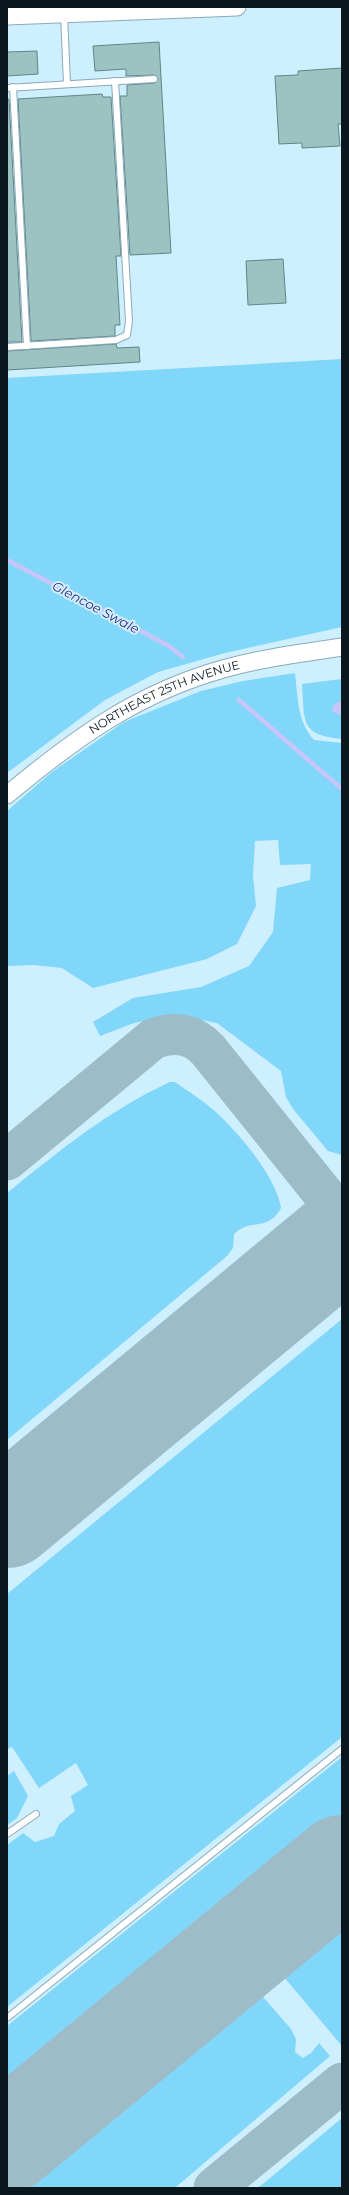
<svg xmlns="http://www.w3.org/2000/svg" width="349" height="2195" font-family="Montserrat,sans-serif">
  <rect width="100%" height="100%" fill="#cdeffe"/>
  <!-- green -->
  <g fill="#80d7fa">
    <polygon points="342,359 342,627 225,653 158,672 105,700 7,773 7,378"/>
    <path d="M295 673C298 698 297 721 314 740L342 743V1155L328 1151 293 1109 286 1097 281 1071 217 1023 174 1015 134 1023 100 1036 93 1022 133 998 201 987 249 966 273 932 277 888 310 880 311 864 280 865 278 840 255 841 253 875 256 906 237 944 207 959 93 988 62 968 34 965 7 966V811L52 772 124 722 201 691 243 681Z"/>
    <path d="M342 679V739C299 735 305 721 302 684Z"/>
    <path d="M170 1082H175C189 1092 204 1101 217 1113 240 1135 276 1176 281 1208 267 1233 251 1217 234 1234L233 1248 227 1256 7 1440V1193C59 1151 109 1110 170 1082Z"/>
    <polygon points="342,1319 342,1737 7,2007 7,1845 23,1833 35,1842 54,1836 59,1824 75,1811 71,1796 88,1785 76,1763 39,1788 12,1747 7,1749 7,1594"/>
    <polygon points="342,1757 342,1822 7,2099 7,2026"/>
    <polygon points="14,1771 28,1796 17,1818 7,1825 7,1776"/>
    <polygon points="342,1907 342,2046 273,1964"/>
    <polygon points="251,1983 291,2029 296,2039 295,2052 303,2058 311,2053 319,2043 330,2056 176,2187 7,2188 7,2184"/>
    <polygon points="342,2118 342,2188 258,2188"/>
  </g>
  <!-- water -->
  <polygon fill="#c8c5f8" points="338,702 342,702 342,715 332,712 333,706"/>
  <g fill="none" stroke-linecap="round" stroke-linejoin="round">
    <!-- stream -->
    <g stroke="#c8c5f8" stroke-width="4.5">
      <polyline points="7,560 169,646 183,657"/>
      <polyline points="239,700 342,789"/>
    </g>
    <!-- taxiway -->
    <g stroke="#9ebbc8" stroke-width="41">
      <path d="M7 1160 153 1039C174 1031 192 1033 208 1050L342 1217"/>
      <polyline points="214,2188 342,2083"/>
    </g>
    <!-- runway -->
    <g stroke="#9ebbc8" stroke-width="102">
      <polyline points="7,1517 342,1239"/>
      <polyline points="7,2142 342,1866"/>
    </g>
  </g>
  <!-- building -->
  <g fill="#9cc2c2" stroke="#618686">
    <polygon points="159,42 171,253 130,255 120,96 127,96 127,85 155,83 158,78 154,75 126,76 126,69 95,71 93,46"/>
    <polygon points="37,51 38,74 7,76 7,52"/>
    <polygon points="342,68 342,124 338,124 340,146 302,148 302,143 279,144 275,76 298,75 298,71"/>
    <polygon points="102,94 103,97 111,97 121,256 116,256 120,325 115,325 115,336 31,341 18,99"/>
    <polygon points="7,99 9,99 22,342 7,342"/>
    <polygon points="283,259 286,303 248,305 246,261"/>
    <polygon points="116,344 117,348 139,347 140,362 7,370 7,351"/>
  </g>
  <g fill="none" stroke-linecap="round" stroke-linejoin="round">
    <defs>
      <g id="lane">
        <polyline points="64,14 67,84"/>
        <polyline points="13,87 27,346"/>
        <polyline points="7,88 154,79"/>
        <polyline points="7,347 116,340 127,335 129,321 115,81"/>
        <polyline points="7,1834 36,1814"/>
        <polyline points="7,2018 342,1749"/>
      </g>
      <g id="secondary">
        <polyline points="7,16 237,7"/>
        <path id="s1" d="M7 795C74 739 137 693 223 669 262 658 302 653 342 647"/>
      </g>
    </defs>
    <!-- lane casing -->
    <use href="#lane" stroke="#8aaab8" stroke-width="8"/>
    <!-- secondary casing -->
    <use href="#secondary" stroke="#8aaab8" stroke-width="19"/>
    <!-- lane -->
    <use href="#lane" stroke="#fff" stroke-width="6"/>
    <!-- secondary -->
    <use href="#secondary" stroke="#fff" stroke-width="17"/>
  </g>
  <g text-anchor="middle" stroke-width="4" stroke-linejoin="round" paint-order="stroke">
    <!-- street labels -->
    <g font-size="12" fill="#0a171c" stroke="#cdeffe">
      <text dy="4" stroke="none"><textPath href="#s1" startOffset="187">NORTHEAST 25TH AVENUE</textPath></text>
    </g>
    <!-- water labels -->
    <g font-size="13" font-style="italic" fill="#39217f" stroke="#cdeffe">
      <text transform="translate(96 607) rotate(28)" y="5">Glencoe Swale</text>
    </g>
  </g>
  <!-- border -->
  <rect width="349" height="2195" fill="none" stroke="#0a171c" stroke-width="16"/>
</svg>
